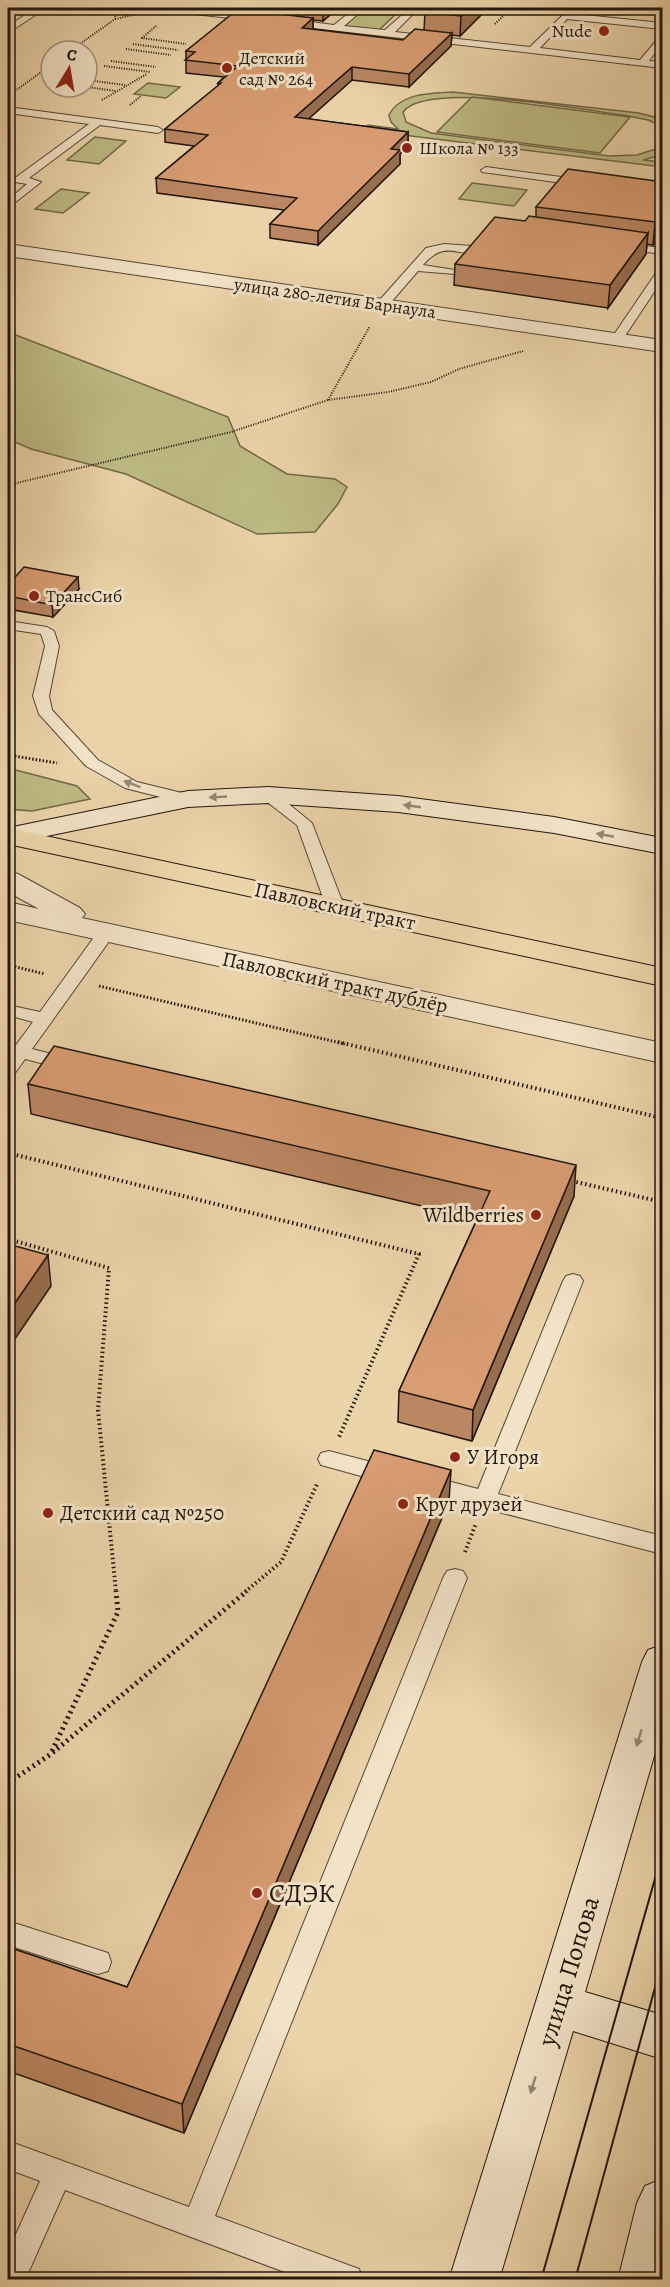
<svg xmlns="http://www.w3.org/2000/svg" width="670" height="2287" font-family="Alegreya,serif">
  <rect width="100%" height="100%" fill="#ecd4aa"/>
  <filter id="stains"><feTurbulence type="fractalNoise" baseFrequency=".00333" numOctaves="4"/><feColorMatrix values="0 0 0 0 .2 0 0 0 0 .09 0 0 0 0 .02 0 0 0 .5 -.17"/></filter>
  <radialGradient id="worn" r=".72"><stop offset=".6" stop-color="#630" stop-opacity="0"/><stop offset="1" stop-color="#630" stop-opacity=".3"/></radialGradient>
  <!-- green -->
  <g fill="#bebb84" stroke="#706848" stroke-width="1.5">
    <polygon points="364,8 398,12 379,30 344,26"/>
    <polygon points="148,83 180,87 166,98 134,94"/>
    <path d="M453 92 639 113 662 119V126L648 120 623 115C584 110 426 80 403 112L406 122 431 133 609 156 637 155 662 147V155L643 160 662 162V167L363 130 368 125 398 129 391 122 389 115C400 93 431 93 453 92Z"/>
    <polygon points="472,97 630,117 600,153 437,132"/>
    <polygon points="95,137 126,141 99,164 67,160"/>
    <polygon points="472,183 527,190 514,206 459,199"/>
    <polygon points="61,189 89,193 63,213 35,209"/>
    <polygon points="8,332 228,417 240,446 287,474 335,479 347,487 338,504 315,532 257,534 126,474 31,449 8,439"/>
    <polygon points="8,768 77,786 90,799 32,811 8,809"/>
  </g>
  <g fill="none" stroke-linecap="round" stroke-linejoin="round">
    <defs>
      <g id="lane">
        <polygon points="36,8 46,8 8,33 8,26"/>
        <polygon points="161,8 187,8 258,15 263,18 258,21 166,11"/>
        <polygon points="355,8 365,8 344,26 385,30 410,8 419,8 395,32 530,47 565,13 662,23 662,29 567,19 540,48 640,60 662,34 662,43 649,61 662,62 662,68 287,25 282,22 287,19 334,25"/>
        <polygon points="8,107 158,127 163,130 158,133 100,125 29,178 41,182 8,208 8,200 27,184 15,182 15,178 89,124 8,113"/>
        <polygon points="486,167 584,180 589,183 584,186 482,172 481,170"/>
        <polygon points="622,243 662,248 662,254 618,248 618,244"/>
        <path d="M444 244 472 246 478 249C461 262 448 236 423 265L455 270V274L418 271 386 308H378V302L426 248Z"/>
        <polygon points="662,269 662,280 623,339 613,342 611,339 658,270"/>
        <polygon points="8,621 47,627 54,631 59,646 49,696 52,710 98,760 137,782 194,796 196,799 194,802 188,804 125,788 86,766 39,714 33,696 45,646 41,634 8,629"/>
        <polygon points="268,790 274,792 312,823 344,906 341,910 329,910 326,906 297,825 262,798 260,795"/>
        <polygon points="106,928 115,933 32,1049 79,1061 81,1065 79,1069 72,1071 25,1059 15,1073 8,1075 8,1056 33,1022 8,1015 8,1005 40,1012 100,929"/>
        <polygon points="573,1274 580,1276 583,1281 498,1494 662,1536 662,1554 425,1493 417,1490 414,1484 417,1478 425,1475 478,1489 563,1281 566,1276"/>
        <polygon points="329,1451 398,1469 401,1475 398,1481 390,1484 321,1465 318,1459 321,1453"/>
        <polygon points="455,1569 463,1571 467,1578 215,2216 359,2269 363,2280 306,2280 65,2190 25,2280 8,2280 8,2252 40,2181 8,2169 8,2141 189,2207 443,1578 447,1571"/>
        <polygon points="8,1921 108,1953 111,1962 108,1971 98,1974 8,1945"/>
      </g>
      <g id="street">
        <polygon points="8,244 662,340 662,352 8,256"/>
        <polygon points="8,871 18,874 80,908 85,914 82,918 662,1043 662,1063 8,920 8,902 39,909 8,892"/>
      </g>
      <g id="secondary">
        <polygon points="268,787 398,796 554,817 662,838 662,854 554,833 398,812 268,803 188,807 8,844 8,828 188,791"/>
        <polygon points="662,1645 662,1729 585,1992 662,2015 662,2059 573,2031 499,2280 449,2280 642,1662 648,1650"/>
        <polygon points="662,2179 662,2280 618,2280 637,2203 645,2186"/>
      </g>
      <polygon id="primary" points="8,828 662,968 662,986 8,844"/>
    </defs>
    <!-- lane casing -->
    <use href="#lane" stroke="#544634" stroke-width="2"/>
    <!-- street casing -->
    <use href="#street" stroke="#544634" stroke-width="2"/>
    <!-- secondary casing -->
    <use href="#secondary" stroke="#21160d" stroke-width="2"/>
    <!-- primary casing -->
    <use href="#primary" stroke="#21160d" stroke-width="2"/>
    <!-- path-far3 -->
    <g stroke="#21160d" stroke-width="2" stroke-dasharray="1 1.5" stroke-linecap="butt">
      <polyline points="115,19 146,12"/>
      <polyline points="495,24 511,8"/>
      <polyline points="156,26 142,38 186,44"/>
      <polyline points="133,44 178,50"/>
      <polyline points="126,49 171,55"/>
      <polyline points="70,51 115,19 116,8"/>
      <polyline points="111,61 156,67"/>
      <polyline points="104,66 150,72"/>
      <polyline points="87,80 125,85"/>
      <polyline points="87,87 116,91"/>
      <polyline points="15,91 51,65"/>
      <polyline points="102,100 147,74"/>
      <polyline points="130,105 141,96"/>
      <polyline points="328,400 370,326"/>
      <polyline points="8,485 231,432 328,400 388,392 431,382 459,369 523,351"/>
    </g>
    <!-- path-far2 -->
    <g stroke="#21160d" stroke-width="3" stroke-dasharray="1.5 2" stroke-linecap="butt">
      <polyline points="8,755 57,763"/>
      <polyline points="8,965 45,974"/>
      <polyline points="99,986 345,1044"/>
    </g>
    <!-- path-far1 -->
    <g stroke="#21160d" stroke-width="4" stroke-dasharray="1.5 3" stroke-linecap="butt">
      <polyline points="338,1042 662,1118"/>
      <polyline points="8,1153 419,1254 339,1437"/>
      <polyline points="572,1181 662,1202"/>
      <polyline points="8,1239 109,1268 98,1410 116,1592"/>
      <polyline points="465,1552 476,1523"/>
      <polyline points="245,1592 281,1562 318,1482"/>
    </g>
    <!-- path -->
    <g stroke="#21160d" stroke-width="5" stroke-dasharray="2 4" stroke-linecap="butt">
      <polyline points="52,1751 118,1612 116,1591"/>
      <polyline points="8,1783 51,1754 247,1591"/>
    </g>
    <!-- lane -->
    <use href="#lane" fill="#f3e3c8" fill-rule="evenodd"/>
    <!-- street -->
    <use href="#street" fill="#f3e3c8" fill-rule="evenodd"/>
    <!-- secondary -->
    <use href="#secondary" fill="#f3e3c8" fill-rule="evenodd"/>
    <!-- primary -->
    <use href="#primary" fill="#ecd4aa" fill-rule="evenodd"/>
    <!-- tram -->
    <g stroke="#21160d" stroke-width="2">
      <polyline points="541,2280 662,1854"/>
      <polyline points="575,2280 662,1962"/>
    </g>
  </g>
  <!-- wall -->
  <g fill="#bb8763" stroke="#21160d" stroke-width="1.5">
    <polygon points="249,8 338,8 323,21 313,20 313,29 403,40 424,30 425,12 429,8 488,8 460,36 452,35 451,46 409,87 352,80 308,119 408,132 408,146 400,154 400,164 318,245 270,238 270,224 284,210 157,193 156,178 194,146 165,142 165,129 218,86 218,83 224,77 186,73 186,51 249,10"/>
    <polygon points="658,8 663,8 663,18 657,17"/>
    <polygon points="663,182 663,232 653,245 647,244 646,254 608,308 454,285 455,264 525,221 536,217 536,207"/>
    <polygon points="8,585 79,589 53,617 8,609"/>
    <polygon points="28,1084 574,1196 472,1441 398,1422 399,1391 477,1219 31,1114"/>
    <polygon points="449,1501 184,2133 8,2071 8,1947 127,1987"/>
  </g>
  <!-- shaded-wall -->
  <g fill="#986e50" stroke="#21160d" stroke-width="1.5">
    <polygon points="323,8 338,8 323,21"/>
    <polygon points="469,8 488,8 460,36 461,16"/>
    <polygon points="313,18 313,30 302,28"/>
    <polygon points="452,33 451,46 409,87 409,74"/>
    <polygon points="352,67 352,80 295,131 295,117"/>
    <polygon points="408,132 408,146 400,154 400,164 318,245 318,231 391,149"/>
    <polygon points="663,212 663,232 653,245 655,222"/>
    <polygon points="648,233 646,254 608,308 610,285"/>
    <polygon points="78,577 79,589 53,617 52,605"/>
    <polygon points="576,1165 574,1196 472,1441 473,1410"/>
    <polygon points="48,1255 51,1286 8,1349 8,1313"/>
    <polygon points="451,1470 449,1501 184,2133 182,2104"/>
  </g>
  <!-- building -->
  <g fill="#d99d73" stroke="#21160d" stroke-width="1.5">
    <polygon points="429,8 469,8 461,16 425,12"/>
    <polygon points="238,9 313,18 302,28 403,40 415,29 452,33 409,74 352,67 295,117 408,132 391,149 400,150 318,231 270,224 297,198 156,178 208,135 165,129 221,83 218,83 238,66 185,60 195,52 186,51"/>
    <polygon points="568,169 663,182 663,212 655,222 536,207"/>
    <polygon points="529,216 648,233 610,285 455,264 495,217 525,221"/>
    <polygon points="24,567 78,577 52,605 8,596 8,585"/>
    <polygon points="54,1046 576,1165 473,1410 399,1391 490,1191 28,1084"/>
    <polygon points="8,1244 48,1255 8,1313"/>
    <polygon points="374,1450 451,1470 182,2104 8,2044 8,1947 127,1987"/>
  </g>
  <!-- one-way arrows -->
  <defs><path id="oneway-solid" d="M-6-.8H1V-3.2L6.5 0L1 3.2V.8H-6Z" transform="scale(1.5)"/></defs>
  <g fill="#948774">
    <use href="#oneway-solid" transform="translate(132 784) rotate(-159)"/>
    <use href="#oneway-solid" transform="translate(218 797) rotate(177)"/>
    <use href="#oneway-solid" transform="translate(412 806) rotate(-172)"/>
    <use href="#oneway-solid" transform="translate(605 835) rotate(-169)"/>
    <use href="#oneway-solid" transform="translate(639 1738) rotate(107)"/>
    <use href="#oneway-solid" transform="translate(533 2085) rotate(107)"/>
  </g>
  <!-- markers -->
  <g fill="#8f2418" stroke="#f3e3c8" stroke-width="2">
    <circle cx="604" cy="31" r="6"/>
    <circle cx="227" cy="68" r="6"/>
    <circle cx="407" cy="148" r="6"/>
    <circle cx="34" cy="596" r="6"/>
    <circle cx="536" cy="1215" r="6"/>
    <circle cx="455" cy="1457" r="6"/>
    <circle cx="403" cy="1504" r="6"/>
    <circle cx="48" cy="1513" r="6"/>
    <circle cx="257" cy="1893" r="6"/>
  </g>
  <g text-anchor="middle" stroke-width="6" stroke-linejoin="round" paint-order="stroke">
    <!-- far-poi labels -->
    <g font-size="18" fill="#21160d" stroke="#f3e3c8" text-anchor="start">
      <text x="592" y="37" text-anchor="end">Nude</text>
      <text x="239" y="64">Детский<tspan x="239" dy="21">сад № 264</tspan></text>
      <text x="419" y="154">Школа № 133</text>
      <text x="46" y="602">ТрансСиб</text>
    </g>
    <!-- far-street labels -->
    <g font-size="18" fill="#21160d" stroke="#f3e3c8">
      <text transform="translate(335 298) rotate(8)" y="6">улица 280-летия Барнаула</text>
    </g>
    <!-- street labels -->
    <g font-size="21" fill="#21160d" stroke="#f3e3c8">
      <text transform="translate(335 906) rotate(12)" y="7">Павловский тракт</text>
      <text transform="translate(335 982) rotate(12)" y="7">Павловский тракт дублёр</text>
    </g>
    <!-- poi labels -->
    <g font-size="21" fill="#21160d" stroke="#f3e3c8" text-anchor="start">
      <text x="524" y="1222" text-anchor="end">Wildberries</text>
      <text x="467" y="1464">У Игоря</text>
      <text x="415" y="1511">Круг друзей</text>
      <text x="60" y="1520">Детский сад №250</text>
    </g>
    <!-- near-poi labels -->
    <g font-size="26" fill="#21160d" stroke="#f3e3c8" text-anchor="start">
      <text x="269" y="1902">СДЭК</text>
    </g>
    <!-- near-street labels -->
    <g font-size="26" fill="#21160d" stroke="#f3e3c8">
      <text transform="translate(568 1971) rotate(-73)" y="9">улица Попова</text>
    </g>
  </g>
  <!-- margin -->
  <rect width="670" height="2287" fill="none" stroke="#ecd4aa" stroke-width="30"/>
  <rect x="9" y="9" width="652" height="2269" fill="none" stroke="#21160d" stroke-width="3"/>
  <rect x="15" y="15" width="640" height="2257" fill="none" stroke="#21160d" stroke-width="1.5"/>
  <!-- north arrow -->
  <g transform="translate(69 69) rotate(11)"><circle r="28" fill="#f3e3c8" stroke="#9f917d" stroke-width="1.5"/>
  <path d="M0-4.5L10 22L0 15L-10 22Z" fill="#8f2418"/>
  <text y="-9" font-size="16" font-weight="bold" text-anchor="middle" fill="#21160d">С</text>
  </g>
  <rect width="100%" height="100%" filter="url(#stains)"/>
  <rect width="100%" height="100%" fill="url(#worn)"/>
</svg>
